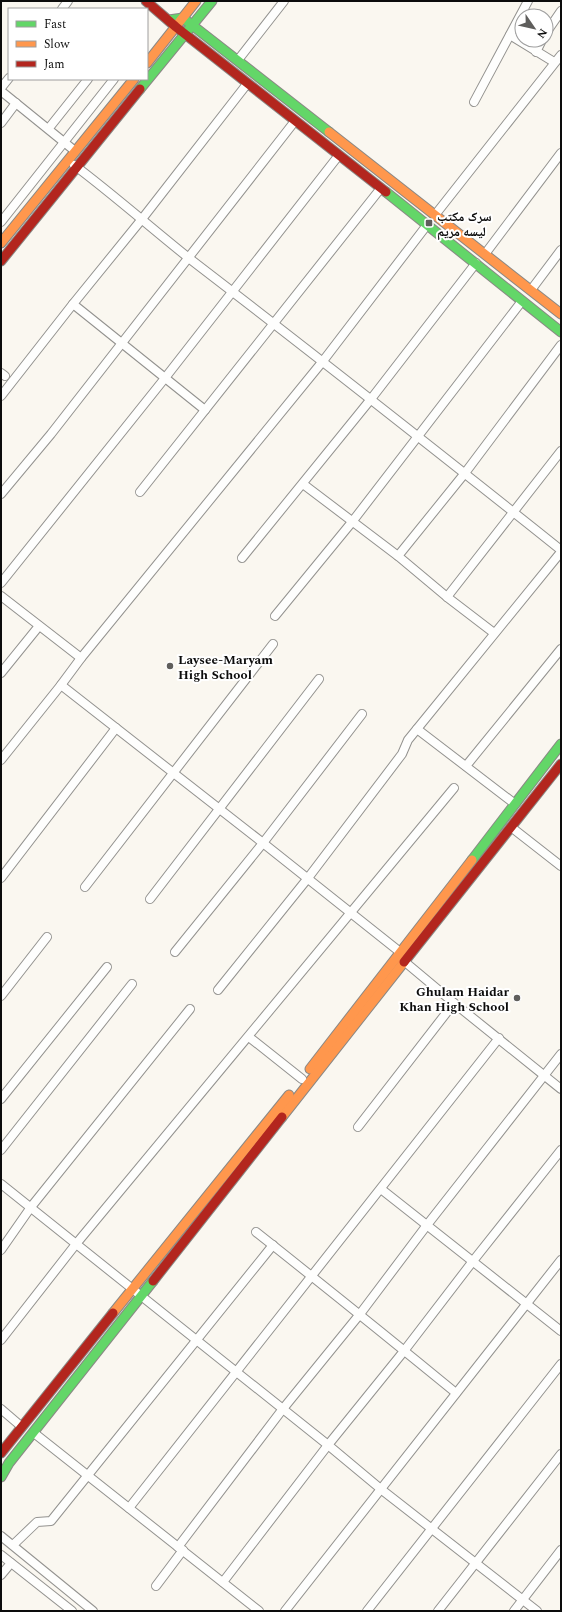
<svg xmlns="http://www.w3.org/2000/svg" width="562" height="1612" font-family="Spectral,'Noto Naskh Arabic',serif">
  <rect width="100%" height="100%" fill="#faf7f0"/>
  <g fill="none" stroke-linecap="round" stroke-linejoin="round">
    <defs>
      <g id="street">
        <polyline points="62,9 68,1"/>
        <polyline points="546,33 561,11"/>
        <polyline points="510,35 554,62"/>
        <polyline points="536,52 542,40"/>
        <polyline points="238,60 284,1"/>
        <polyline points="1,88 9,78"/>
        <polyline points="1,91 75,151"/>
        <polyline points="474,102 528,1"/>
        <polyline points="1,123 16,103"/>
        <polyline points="49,128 88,79"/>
        <path d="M74 165C114 195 151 228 190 259 315 355 438 452 561 550"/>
        <polyline points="435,215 561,55"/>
        <polyline points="1,222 114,79"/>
        <polyline points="485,254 561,153"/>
        <polyline points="531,290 561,250"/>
        <polyline points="73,304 205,410"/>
        <polyline points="1,373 5,376"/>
        <polyline points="1,396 73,304 142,219 247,84"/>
        <polyline points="303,484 398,556 447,597 494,633"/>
        <polyline points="140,492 381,188"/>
        <polyline points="1,494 51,434 295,121"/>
        <polyline points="398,556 465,473 561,345"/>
        <polyline points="242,558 371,399 476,263"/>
        <polyline points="1,583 165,378 339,155"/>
        <polyline points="1,596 81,658"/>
        <polyline points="447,597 561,451"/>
        <polyline points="275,616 352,522 522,301"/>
        <polyline points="1,673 39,626"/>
        <polyline points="61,685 263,843 400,952"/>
        <polyline points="417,729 515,804"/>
        <polyline points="1,760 61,685 81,658 323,361 427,225"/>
        <polyline points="466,766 561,649"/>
        <polyline points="511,827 561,866"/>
        <polyline points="1,878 116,728"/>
        <polyline points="85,887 273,644"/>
        <polyline points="150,899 319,679"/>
        <polyline points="175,952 263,843 362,714"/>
        <polyline points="405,962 454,1003 561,1089"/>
        <polyline points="218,990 308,878 402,754 408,740 561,552"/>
        <polyline points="1,996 47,937"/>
        <polyline points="249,1037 302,1079"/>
        <polyline points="1,1099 107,967"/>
        <polyline points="358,1127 454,1003"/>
        <polyline points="1,1150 132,984"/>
        <polyline points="1,1184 328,1445 382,1490 537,1611"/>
        <polyline points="381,1189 561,1331"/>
        <path d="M256 1232C323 1285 390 1339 456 1393"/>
        <polyline points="1,1250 31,1207 190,1009"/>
        <polyline points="1,1340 76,1244 454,788"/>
        <polyline points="1,1409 22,1427"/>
        <polyline points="34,1433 259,1611"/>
        <polyline points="129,1508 499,1038"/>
        <polyline points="1,1536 93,1611"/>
        <polyline points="13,1545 37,1522 51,1521 273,1245"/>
        <polyline points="178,1547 282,1410 360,1314 427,1225 561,1054"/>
        <polyline points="1,1555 72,1611"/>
        <polyline points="1,1575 11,1563"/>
        <polyline points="223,1582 328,1445 404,1351 473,1261 561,1150"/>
        <polyline points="156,1586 183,1550"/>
        <polyline points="285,1611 561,1260"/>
        <polyline points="367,1611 561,1364"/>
        <polyline points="438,1611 561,1454"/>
        <polyline points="514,1611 561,1550"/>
      </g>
      <g id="fast">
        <polyline points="169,20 183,18 329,132"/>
        <polyline points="140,89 212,1"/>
        <polyline points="386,192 561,332"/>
        <polyline points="472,860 561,744"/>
        <polyline points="1,1477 9,1463 153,1281"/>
      </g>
      <g id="slow">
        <polyline points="147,63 196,1"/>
        <polyline points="329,132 561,314"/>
        <polyline points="1,243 134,79"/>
        <polyline points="310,1069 472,860"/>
        <polyline points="282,1117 404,962"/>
        <polyline points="113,1313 289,1095"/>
      </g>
      <g id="jam">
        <polyline points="146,1 176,27 386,192"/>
        <polyline points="1,261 140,89"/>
        <polyline points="404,962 561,764"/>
        <polyline points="153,1281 282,1117"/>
        <polyline points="1,1453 113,1313"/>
      </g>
    </defs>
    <!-- street casing -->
    <use href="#street" stroke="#93928f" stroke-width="10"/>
    <!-- fast casing -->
    <use href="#fast" stroke="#8a8885" stroke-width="11"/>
    <!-- slow casing -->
    <use href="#slow" stroke="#8a8885" stroke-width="11"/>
    <!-- jam casing -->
    <use href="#jam" stroke="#8a8885" stroke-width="11"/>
    <!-- street -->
    <use href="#street" stroke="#fefefd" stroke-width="8"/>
    <!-- fast -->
    <use href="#fast" stroke="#63d668" stroke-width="9"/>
    <!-- slow -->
    <use href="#slow" stroke="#ff974d" stroke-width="9"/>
    <!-- jam -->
    <use href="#jam" stroke="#b3261e" stroke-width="9"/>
  </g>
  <!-- markers -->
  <g fill="#5f5e5c" stroke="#fff" stroke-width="1.5">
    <rect x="425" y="219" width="8" height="8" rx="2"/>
    <circle cx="170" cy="666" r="4"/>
    <circle cx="517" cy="998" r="4"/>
  </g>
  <g text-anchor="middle" stroke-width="4" stroke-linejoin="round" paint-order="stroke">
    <!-- poi labels -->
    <g font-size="13" font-weight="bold" fill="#0c0c0c" stroke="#fff" text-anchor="start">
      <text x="437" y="221">سرک مکتب<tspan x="437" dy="15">لیسه مریم</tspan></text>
      <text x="178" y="664">Laysee-Maryam<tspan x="178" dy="15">High School</tspan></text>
      <text x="509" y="996" text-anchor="end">Ghulam Haidar<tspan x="509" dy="15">Khan High School</tspan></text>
    </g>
  </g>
  <!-- border -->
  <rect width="562" height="1612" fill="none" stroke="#0c0c0c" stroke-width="4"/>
  <!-- legend -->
  <rect x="8" y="8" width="140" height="72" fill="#ffffff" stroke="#9e9e9e"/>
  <rect x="16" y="21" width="20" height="6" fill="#63d668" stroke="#9e9e9e"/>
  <text x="44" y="28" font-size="12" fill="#0c0c0c">Fast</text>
  <rect x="16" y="41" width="20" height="6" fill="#ff974d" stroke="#9e9e9e"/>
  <text x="44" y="48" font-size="12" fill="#0c0c0c">Slow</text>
  <rect x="16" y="61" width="20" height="6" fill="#b3261e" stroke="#9e9e9e"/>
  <text x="44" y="68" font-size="12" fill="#0c0c0c">Jam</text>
  <!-- north arrow -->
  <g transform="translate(534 28) rotate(124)"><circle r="19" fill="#ffffff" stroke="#9e9e9e"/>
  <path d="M0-3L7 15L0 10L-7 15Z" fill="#5f5e5c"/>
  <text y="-6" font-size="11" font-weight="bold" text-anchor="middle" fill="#0c0c0c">N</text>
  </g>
</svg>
